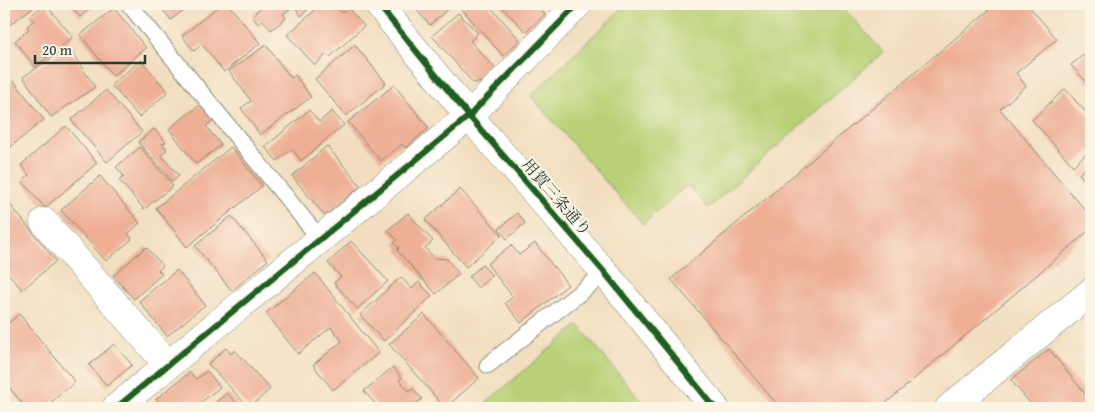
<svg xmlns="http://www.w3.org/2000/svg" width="1095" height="412" font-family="'Gentium Book Plus','Noto Serif JP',serif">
  <rect width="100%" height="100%" fill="#fcf5e5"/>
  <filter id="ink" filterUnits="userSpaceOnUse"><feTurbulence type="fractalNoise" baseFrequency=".02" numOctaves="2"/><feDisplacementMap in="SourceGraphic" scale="10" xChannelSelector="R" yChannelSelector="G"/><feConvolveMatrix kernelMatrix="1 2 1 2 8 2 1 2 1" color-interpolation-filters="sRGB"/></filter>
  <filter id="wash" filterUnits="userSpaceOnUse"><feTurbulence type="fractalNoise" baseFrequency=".0096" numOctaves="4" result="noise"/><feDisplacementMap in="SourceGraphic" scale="20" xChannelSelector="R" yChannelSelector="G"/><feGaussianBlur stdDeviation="1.12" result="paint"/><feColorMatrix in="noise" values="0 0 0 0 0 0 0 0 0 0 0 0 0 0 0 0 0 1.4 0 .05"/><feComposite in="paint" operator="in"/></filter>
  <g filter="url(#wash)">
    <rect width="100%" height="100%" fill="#f2debf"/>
    <!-- green -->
    <g fill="#b8d176" stroke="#6c8755">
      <polygon points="626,4 840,4 883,52 708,208 687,185 643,224 531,96"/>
      <polygon points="578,325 647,408 480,408"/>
    </g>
    <g id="blocks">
      <!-- building -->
      <g fill="#eeaf95">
        <polygon points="4,4 37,4 8,26 4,21"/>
        <polygon points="45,4 73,37 35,67 15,41 29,29 27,26 34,20 30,16"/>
        <polygon points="69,4 96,4 80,17"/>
        <polygon points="158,4 191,4 171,20"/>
        <polygon points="221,4 228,4 260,43 224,72 202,44 194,51 182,36"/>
        <polygon points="264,4 287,4 291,8 283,14 286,18 271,30 263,20 258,24 252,16"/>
        <polygon points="293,4 314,4 301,16"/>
        <polygon points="322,4 333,4 342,13 348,8 364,26 330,57 327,54 315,65 287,35"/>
        <polygon points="411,4 453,4 430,25"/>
        <polygon points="466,4 488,4 520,40 503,56 461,8"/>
        <polygon points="499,4 535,4 545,14 526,32"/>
        <polygon points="996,4 1027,4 1057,39 1016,73 1026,86 1000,109 1091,217 1091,229 880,408 780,408 671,279"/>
        <polygon points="114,8 146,48 113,76 80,35"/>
        <polygon points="458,13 478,33 470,41 496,69 484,82 473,83 432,36"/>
        <polygon points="266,45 291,78 295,75 311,97 260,135 241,108 251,101 229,71"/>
        <polygon points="355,45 386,83 346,116 315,79"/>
        <polygon points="68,47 95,87 51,117 23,77"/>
        <polygon points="1091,48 1091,81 1088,84 1071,65"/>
        <polygon points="141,60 168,92 139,117 111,85"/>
        <polygon points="14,81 44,120 4,152 4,90"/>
        <polygon points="394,85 429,128 405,148 402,144 381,161 348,122"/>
        <polygon points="1065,89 1091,118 1091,149 1073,166 1032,120"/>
        <polygon points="106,90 142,132 107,162 71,120"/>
        <polygon points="201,104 214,120 206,126 221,145 196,164 169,129"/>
        <polygon points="309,110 319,122 332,111 344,125 301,161 292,149 277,161 265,147"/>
        <polygon points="66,126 97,163 45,208 22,181 29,175 21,165"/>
        <polygon points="154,129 166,142 162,144 167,150 161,155 179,176 172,182 138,142"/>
        <polygon points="327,146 361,186 325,216 292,176"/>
        <polygon points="140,147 173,186 144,209 119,180 124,176 116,167"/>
        <polygon points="231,147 262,186 187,247 156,208"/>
        <polygon points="1091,163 1091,187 1079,174"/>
        <polygon points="100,176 140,223 128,234 132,239 106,261 61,210"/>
        <polygon points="460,189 502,235 466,267 425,220"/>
        <polygon points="4,197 56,261 22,290 4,268"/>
        <polygon points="408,213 433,241 425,248 434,258 447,259 459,274 436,294 397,250 399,248 394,243 397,240 388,230"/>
        <polygon points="517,213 525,223 507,239 499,229"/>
        <polygon points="231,216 268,260 232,291 195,246"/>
        <polygon points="351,241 388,281 357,309 334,283 341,277 328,263"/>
        <polygon points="535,243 568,285 521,323 505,303 513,297 487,264 511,245 519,255"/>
        <polygon points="146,247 163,266 158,270 162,274 134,299 113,276"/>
        <polygon points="482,265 492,275 478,288 469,277"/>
        <polygon points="177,270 205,305 167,336 139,301"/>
        <polygon points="315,273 379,353 333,390 313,365 342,341 331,327 298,354 266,313"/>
        <polygon points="401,277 412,289 419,282 432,296 384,341 360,315"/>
        <polygon points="19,314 75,382 44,408 26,408 4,381 4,327"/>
        <polygon points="424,314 479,378 445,408 389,344"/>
        <polygon points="114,344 132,365 107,386 89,365"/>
        <polygon points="226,348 231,354 235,350 270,389 249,408 208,364"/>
        <polygon points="1049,349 1091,401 1091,408 1034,408 1011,380"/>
        <polygon points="393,367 402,378 399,380 409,391 412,388 422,399 411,408 379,408 364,391"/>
        <polygon points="207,371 220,387 194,408 156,408 161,405 156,399 190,372 196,379"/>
        <polygon points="227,393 241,408 209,408"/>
      </g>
    </g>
  </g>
  <g filter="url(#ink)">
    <use href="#blocks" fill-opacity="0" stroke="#888e7a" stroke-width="1"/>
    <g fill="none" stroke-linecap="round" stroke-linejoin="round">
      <defs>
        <g id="service">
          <polyline points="129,4 320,239"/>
          <polyline points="488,365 605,273"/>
        </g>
        <g id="minor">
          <polyline points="378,4 469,116 605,273 715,408"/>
          <polyline points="44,222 168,365"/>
          <polyline points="116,408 469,116 578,4"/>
          <polyline points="949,408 1091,292"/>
        </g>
      </defs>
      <!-- service casing -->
      <use href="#service" stroke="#888e7a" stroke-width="18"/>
      <!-- minor casing -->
      <use href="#minor" stroke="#888e7a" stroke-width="29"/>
      <!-- service -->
      <use href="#service" stroke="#fff" stroke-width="16"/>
      <!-- minor -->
      <use href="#minor" stroke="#fff" stroke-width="28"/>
      <defs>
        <g id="cycleway">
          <polyline points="378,4 469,116 605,273 715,408"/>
          <polyline points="116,408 469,116 578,4"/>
        </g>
      </defs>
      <!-- cycleway casing -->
      <use href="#cycleway" stroke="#fcf5e5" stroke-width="9"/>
      <!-- cycleway -->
      <use href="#cycleway" stroke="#1b5e20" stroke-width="6"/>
    </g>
  </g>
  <g text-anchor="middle" stroke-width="4" stroke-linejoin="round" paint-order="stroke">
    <!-- street labels -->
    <g font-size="16" fill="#1f3d34" stroke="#fcf5e5">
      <text transform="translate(557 197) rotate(49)" y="6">用賀三条通り</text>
    </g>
  </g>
  <!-- margin -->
  <rect width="1095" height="412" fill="none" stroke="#fcf5e5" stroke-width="20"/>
  <!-- scale -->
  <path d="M35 55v8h110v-8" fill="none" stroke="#1f3d34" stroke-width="2.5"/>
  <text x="42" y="55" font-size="15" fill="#1f3d34" stroke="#fcf5e5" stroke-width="4" paint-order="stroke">20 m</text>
</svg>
